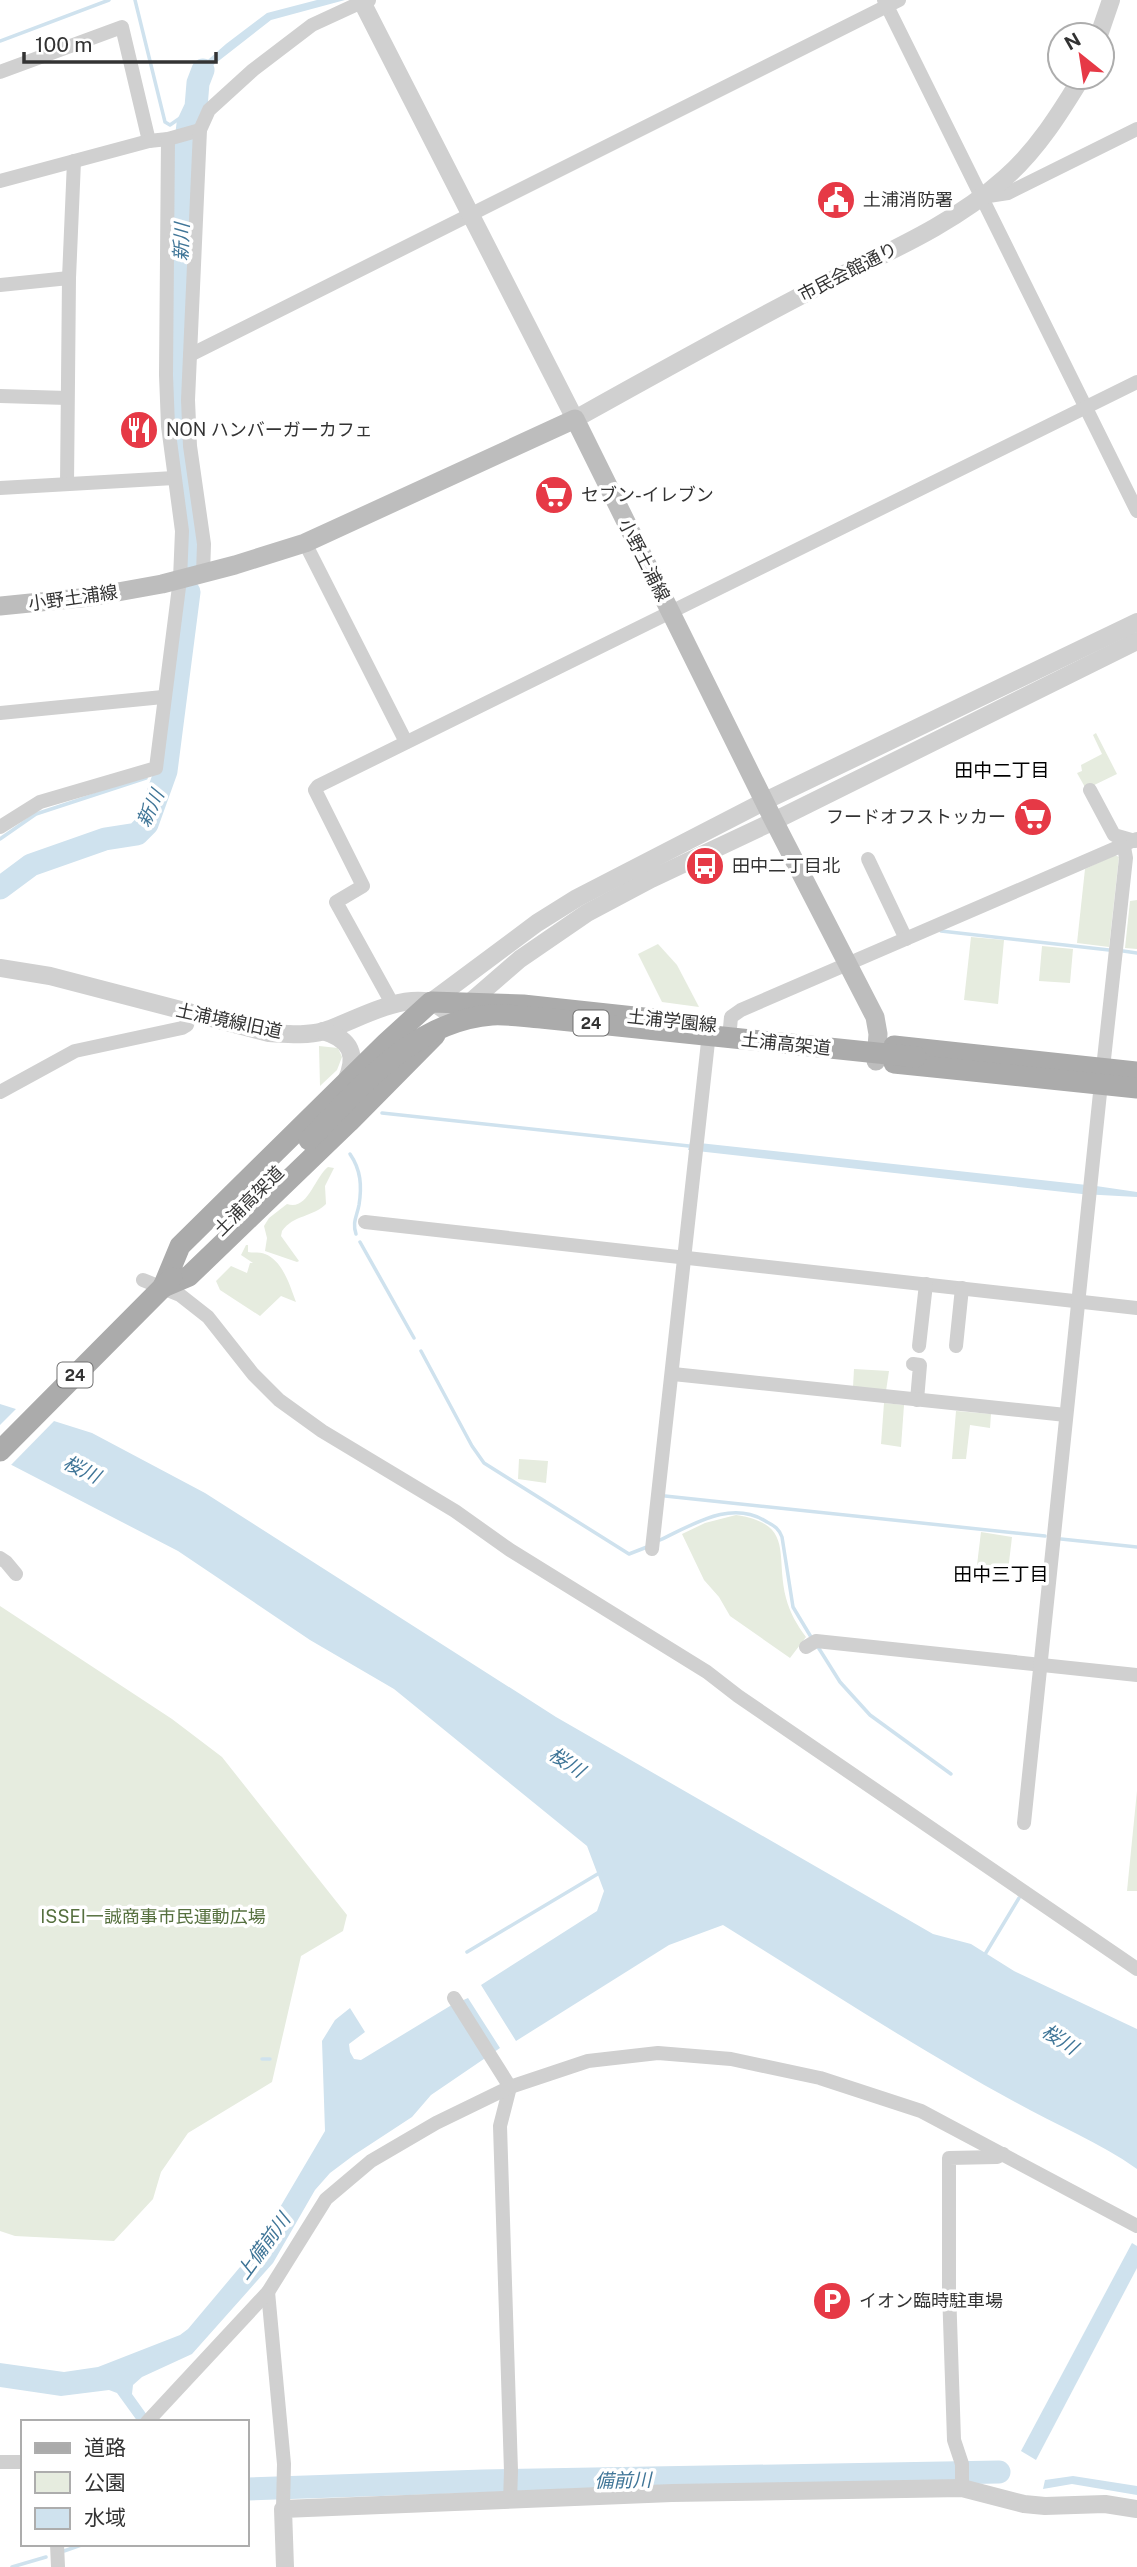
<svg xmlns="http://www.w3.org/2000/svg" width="1137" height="2567" font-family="'Public Sans','Noto Sans JP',sans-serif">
  <rect width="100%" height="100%" fill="#fff"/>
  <!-- green -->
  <g fill="#e6ecdf">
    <polygon points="1096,733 1117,774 1086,789 1077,773 1082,771 1081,765 1102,754 1093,735"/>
    <polygon points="1115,855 1119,857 1109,947 1077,943 1085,869"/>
    <polygon points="1137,900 1137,949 1125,948 1130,901"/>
    <polygon points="971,937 1004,940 998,1004 964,1000"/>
    <polygon points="658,944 677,965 699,1007 662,1002 638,954"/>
    <polygon points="1042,946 1073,949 1070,983 1039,981"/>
    <polygon points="319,1046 338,1048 342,1057 337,1070 320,1086"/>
    <path d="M328 1167 334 1168 325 1186 326 1204C313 1217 293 1215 282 1231L281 1236 299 1261 297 1262 265 1251 267 1238 264 1226 269 1218 287 1204C308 1211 314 1178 328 1167Z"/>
    <path d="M246 1245H248V1252C252 1253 261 1252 265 1254 283 1261 290 1286 296 1302L281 1296 260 1316 220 1290 216 1281 231 1266 247 1273 250 1263H253L241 1255Z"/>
    <polygon points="854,1369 889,1371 886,1391 853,1387"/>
    <polygon points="884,1403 904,1405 901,1447 881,1444"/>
    <polygon points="956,1411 991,1414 990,1428 970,1425 966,1459 952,1459"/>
    <polygon points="519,1459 548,1461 546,1483 518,1479"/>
    <path d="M736 1515C795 1524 775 1554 786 1598 790 1613 797 1625 806 1637L790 1658 730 1616 719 1597 704 1580 682 1534 705 1523Z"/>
    <polygon points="981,1532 1012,1537 1008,1571 977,1565"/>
    <polygon points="0,1606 172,1719 222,1757 347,1915 343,1931 301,1956 272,2082 188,2133 161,2172 153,2199 114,2241 15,2236 0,2231"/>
    <polygon points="1137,1791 1137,1891 1127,1891"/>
  </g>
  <!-- water -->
  <g fill="#cfe2ee">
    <polygon points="317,0 345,0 271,20 207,70 203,82 202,99 193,101 194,83 201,66 226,44 267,13"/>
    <polygon points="690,1142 1096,1186 1137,1192 1137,1197 1082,1194 688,1150"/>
    <path d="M0 1404 92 1433 205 1493 556 1717 933 1934 971 1944 1014 1971 1137 2029V2169C1099 2142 1056 2125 1015 2102 916 2048 820 1985 723 1925L669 1945 516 2041 481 1985 597 1911 604 1891 587 1846 394 1689 310 1640 178 1551 0 1459Z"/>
    <polygon points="468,1998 500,2048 431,2095 412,2117 354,2155 330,2173 315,2190 273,2263 192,2354 142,2377 133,2385 132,2394 152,2422 138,2422 117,2393 109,2390 61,2396 0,2387 0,2363 64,2372 98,2367 180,2335 188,2329 256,2248 325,2131 322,2041 335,2020 350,2008 365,2032 349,2044 350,2052 354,2059 361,2060 450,2006"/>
    <polygon points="1132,2243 1137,2246 1137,2268 1036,2460 1021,2451"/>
    <polygon points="1073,2476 1137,2486 1137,2495 1072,2484 1043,2489 1045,2480"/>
  </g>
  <!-- pier -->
  <polygon fill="#fff" points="19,1406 57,1418 9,1467 0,1463 0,1425"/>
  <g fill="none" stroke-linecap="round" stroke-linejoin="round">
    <!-- stream -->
    <g stroke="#cfe2ee" stroke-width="3.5">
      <polyline points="135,0 165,122 170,125 196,107"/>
      <polyline points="0,41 109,0"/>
      <polyline points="0,839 36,814 146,778"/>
      <polyline points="941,931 1109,950"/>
      <polyline points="1123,951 1137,953"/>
      <polyline points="382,1113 689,1146"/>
      <path d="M350 1154C361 1170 362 1186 359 1205 357 1216 352 1222 356 1234"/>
      <polyline points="360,1242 414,1338"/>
      <polyline points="421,1351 472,1446 484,1463 629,1554 647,1547"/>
      <polyline points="665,1496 1045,1536"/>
      <polyline points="1061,1539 1137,1547"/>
      <path d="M660 1540C694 1524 732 1499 767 1522 775 1526 779 1529 782 1537L793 1607 811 1637"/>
      <polyline points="818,1647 840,1682 870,1715 951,1774"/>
      <polyline points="467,1952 601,1872"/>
      <polyline points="984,1956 1019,1898"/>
      <polyline points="262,2059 270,2059"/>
      <polyline points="64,2551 84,2544"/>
      <polyline points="12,2567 46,2557"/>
    </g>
    <!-- river -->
    <g stroke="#cfe2ee" stroke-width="23">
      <polyline points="191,566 193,526 180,426 178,383 182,177 188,124 196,107 198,83 203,70"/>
      <polyline points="0,888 31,865 105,839 137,834 147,824 166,771 189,592"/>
      <polyline points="247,2489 483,2481 999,2472"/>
    </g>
    <!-- minor -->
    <g stroke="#d0d0d0" stroke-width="14">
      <polyline points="884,0 1137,511"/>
      <polyline points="0,72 122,27 149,141"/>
      <polyline points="0,181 149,141 168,139 200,130"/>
      <polyline points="982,197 1008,193 1137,129"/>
      <polyline points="0,285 69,278"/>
      <polyline points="190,355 899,0"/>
      <polyline points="0,396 67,398"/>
      <polyline points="67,484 69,278 74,161"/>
      <polyline points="0,488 174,478"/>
      <polyline points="305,543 406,742"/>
      <polyline points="203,574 204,544 190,446 188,400 200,130 209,110 253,70 312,25 362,2"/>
      <polyline points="0,713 163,697"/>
      <polyline points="1090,790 1114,835 1135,841"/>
      <polyline points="0,827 40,802 156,768 180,579 182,531 168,426 166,375 168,139"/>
      <polyline points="868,859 906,939"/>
      <polyline points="393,1005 336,902 363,886 315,790 318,786 1137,382"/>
      <polyline points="730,1028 731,1017 741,1010 1137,839"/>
      <polyline points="1104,1059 1126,858 1124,847"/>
      <polyline points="0,1092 75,1051 182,1028 187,1025 190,1013"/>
      <polyline points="365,1222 1137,1308"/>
      <polyline points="143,1280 180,1295 208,1317 253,1374 279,1400 322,1431 455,1511 510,1550 707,1672 738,1696 1137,1969"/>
      <polyline points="919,1346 926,1284"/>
      <polyline points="956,1346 962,1288"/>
      <polyline points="913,1364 920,1365 917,1400"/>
      <polyline points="673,1374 1066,1415"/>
      <polyline points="652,1549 708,1042"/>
      <polyline points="0,1558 6,1562 16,1574"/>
      <polyline points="806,1647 816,1641 1137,1675"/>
      <polyline points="1024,1823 1100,1093"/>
      <polyline points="454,1998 510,2087 500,2126 511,2471 510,2501"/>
      <polyline points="268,2292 284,2464 283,2509"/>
      <polyline points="147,2422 268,2292 326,2199 371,2161 436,2123 510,2087 588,2061 658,2053 731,2059 820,2078 921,2111 1137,2226"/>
      <polyline points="0,2462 23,2462"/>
      <polyline points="962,2488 962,2464 954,2440 949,2290 949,2158 997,2157 1003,2154"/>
      <polyline points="57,2544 58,2567"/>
    </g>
    <!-- tertiary -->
    <g stroke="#d0d0d0" stroke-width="18">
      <path d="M367 0 362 2 575 419C652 376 729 333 808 292 875 257 948 229 1005 178 1037 150 1060 113 1082 77"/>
      <polyline points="1099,35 1111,0"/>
      <path d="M0 968 50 976 269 1033C288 1034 306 1036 324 1031 355 1021 396 995 430 1002 438 1004 447 1012 453 1017L520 959 587 913 651 879 774 821 1137 641"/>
      <polyline points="431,1002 537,923 577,898 765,801 1137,622"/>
      <path d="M323 1031C351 1039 358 1055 346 1081"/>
      <polyline points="285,2567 283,2509 672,2493 962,2488 1024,2504 1045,2506 1105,2504 1137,2509"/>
    </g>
    <!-- secondary -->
    <polyline stroke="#bdbdbd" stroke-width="19" points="0,606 90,597 162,584 235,565 305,543 575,419 774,821 875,1017 878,1034 876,1061"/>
    <!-- primary -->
    <g stroke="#ababab" stroke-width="21">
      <polyline points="894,1046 1137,1072"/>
      <polyline points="894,1063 1137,1088"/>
      <polyline points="163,1287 180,1246 386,1043 431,1002 523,1005 653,1019"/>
      <polyline points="163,1287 189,1276 349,1122 435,1035"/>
      <polyline points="0,1451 172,1278"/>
    </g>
    <!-- primary-bridge -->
    <path stroke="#ababab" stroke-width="21" d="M309 1140C361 1087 413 1021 492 1015 508 1014 525 1017 541 1018L916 1057"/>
  </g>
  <!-- icons -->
  <defs>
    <symbol id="civic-disc" viewBox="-11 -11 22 22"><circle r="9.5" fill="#e63946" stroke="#fff"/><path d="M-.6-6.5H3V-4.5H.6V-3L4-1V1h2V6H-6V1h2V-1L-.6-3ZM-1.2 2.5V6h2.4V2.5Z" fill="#fff"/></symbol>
    <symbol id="restaurant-disc" viewBox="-11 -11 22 22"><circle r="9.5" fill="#e63946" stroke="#fff"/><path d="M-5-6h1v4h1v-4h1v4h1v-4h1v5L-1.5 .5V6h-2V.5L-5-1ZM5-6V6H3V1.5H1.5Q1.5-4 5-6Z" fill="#fff"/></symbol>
    <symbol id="supermarket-disc" viewBox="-11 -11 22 22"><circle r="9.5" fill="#e63946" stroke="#fff"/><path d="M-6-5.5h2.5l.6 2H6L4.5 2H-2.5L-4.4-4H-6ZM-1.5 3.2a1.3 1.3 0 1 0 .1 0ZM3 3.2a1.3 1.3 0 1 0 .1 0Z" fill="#fff"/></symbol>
    <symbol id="bus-disc" viewBox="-11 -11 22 22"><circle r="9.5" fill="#e63946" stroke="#fff"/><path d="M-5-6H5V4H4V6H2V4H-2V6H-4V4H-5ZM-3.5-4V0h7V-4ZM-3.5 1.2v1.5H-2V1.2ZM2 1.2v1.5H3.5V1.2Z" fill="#fff"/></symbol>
    <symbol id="parking-disc" viewBox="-11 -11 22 22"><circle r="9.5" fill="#e63946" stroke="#fff"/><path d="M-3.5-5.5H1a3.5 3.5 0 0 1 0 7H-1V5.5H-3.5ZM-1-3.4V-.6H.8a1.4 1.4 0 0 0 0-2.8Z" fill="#fff"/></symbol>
  </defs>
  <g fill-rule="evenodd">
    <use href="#civic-disc" x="814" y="178" width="44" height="44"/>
    <use href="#restaurant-disc" x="117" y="408" width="44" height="44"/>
    <use href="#supermarket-disc" x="532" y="473" width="44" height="44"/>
    <use href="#supermarket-disc" x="1011" y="795" width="44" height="44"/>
    <use href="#bus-disc" x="683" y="844" width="44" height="44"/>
    <use href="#parking-disc" x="810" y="2279" width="44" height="44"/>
  </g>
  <g text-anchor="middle" stroke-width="7" stroke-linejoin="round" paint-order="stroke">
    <!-- shield labels -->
    <g fill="#fff" stroke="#707070" stroke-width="2">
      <rect x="573.5" y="1010.5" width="35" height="25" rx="5"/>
      <rect x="57.5" y="1362.5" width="35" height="25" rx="5"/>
    </g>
    <g font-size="16" font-weight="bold" fill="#333">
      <text x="591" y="1029">24</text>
      <text x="75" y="1381">24</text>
    </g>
    <!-- poi labels -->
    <g font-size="18" fill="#333" stroke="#fff" text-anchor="start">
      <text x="863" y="206">土浦消防署</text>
      <text x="166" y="436">NON ハンバーガーカフェ</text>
      <text x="581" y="501">セブン-イレブン</text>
      <text x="1006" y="823" text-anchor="end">フードオフストッカー</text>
      <text x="732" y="872">田中二丁目北</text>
      <text x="859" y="2307">イオン臨時駐車場</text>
    </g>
    <!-- street labels -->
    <g font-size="18" fill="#333" stroke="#fff">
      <text transform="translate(848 272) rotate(-27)" y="6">市民会館通り</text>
      <text transform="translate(644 560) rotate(63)" y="6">小野土浦線</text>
      <text transform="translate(73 598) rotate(-8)" y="6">小野土浦線</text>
      <text transform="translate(229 1021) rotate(12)" y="6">土浦境線旧道</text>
      <text transform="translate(672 1021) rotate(6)" y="6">土浦学園線</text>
      <text transform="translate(786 1044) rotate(6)" y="6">土浦高架道</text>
      <text transform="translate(249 1201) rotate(-45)" y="6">土浦高架道</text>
    </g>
    <!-- park labels -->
    <g font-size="18" fill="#56703f" stroke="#fff">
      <text x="153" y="1923">ISSEI一誠商事市民運動広場</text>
    </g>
    <!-- water labels -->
    <g font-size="19" font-style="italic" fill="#3f7597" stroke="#fff">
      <text transform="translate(181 242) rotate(-88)" y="7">新川</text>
      <text transform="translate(150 808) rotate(-65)" y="7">新川</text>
      <text transform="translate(82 1469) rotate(26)" y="7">桜川</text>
      <text transform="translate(567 1762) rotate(33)" y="7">桜川</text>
      <text transform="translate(1060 2039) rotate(32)" y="7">桜川</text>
      <text transform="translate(263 2246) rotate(-54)" y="7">上備前川</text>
      <text transform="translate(623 2480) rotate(-1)" y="7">備前川</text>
    </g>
    <!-- neighbourhood labels -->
    <g font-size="19" fill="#000" stroke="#fff">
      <text x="1002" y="777">田中二丁目</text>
      <text x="1001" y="1581">田中三丁目</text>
    </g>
  </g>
  <!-- legend -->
  <rect x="21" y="2420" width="228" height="126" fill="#ffffff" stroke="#adadad" stroke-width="2"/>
  <rect x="35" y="2443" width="35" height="10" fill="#ababab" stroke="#adadad" stroke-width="2"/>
  <text x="84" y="2455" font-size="21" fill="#333333">道路</text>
  <rect x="35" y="2472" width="35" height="21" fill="#e6ecdf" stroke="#adadad" stroke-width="2"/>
  <text x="84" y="2490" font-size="21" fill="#333333">公園</text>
  <rect x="35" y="2508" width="35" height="21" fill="#cfe2ee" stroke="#adadad" stroke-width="2"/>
  <text x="84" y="2525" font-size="21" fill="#333333">水域</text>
  <!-- north arrow -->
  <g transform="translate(1081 56) rotate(330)"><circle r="33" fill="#ffffff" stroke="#adadad" stroke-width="2"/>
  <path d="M0-5L12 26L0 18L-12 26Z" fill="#e63946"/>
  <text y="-10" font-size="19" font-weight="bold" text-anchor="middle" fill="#333333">N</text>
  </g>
  <!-- scale -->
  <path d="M24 52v10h192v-10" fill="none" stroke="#333333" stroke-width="3.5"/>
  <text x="35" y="52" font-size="21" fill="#333333" stroke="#ffffff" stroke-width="5" paint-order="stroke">100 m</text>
</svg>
